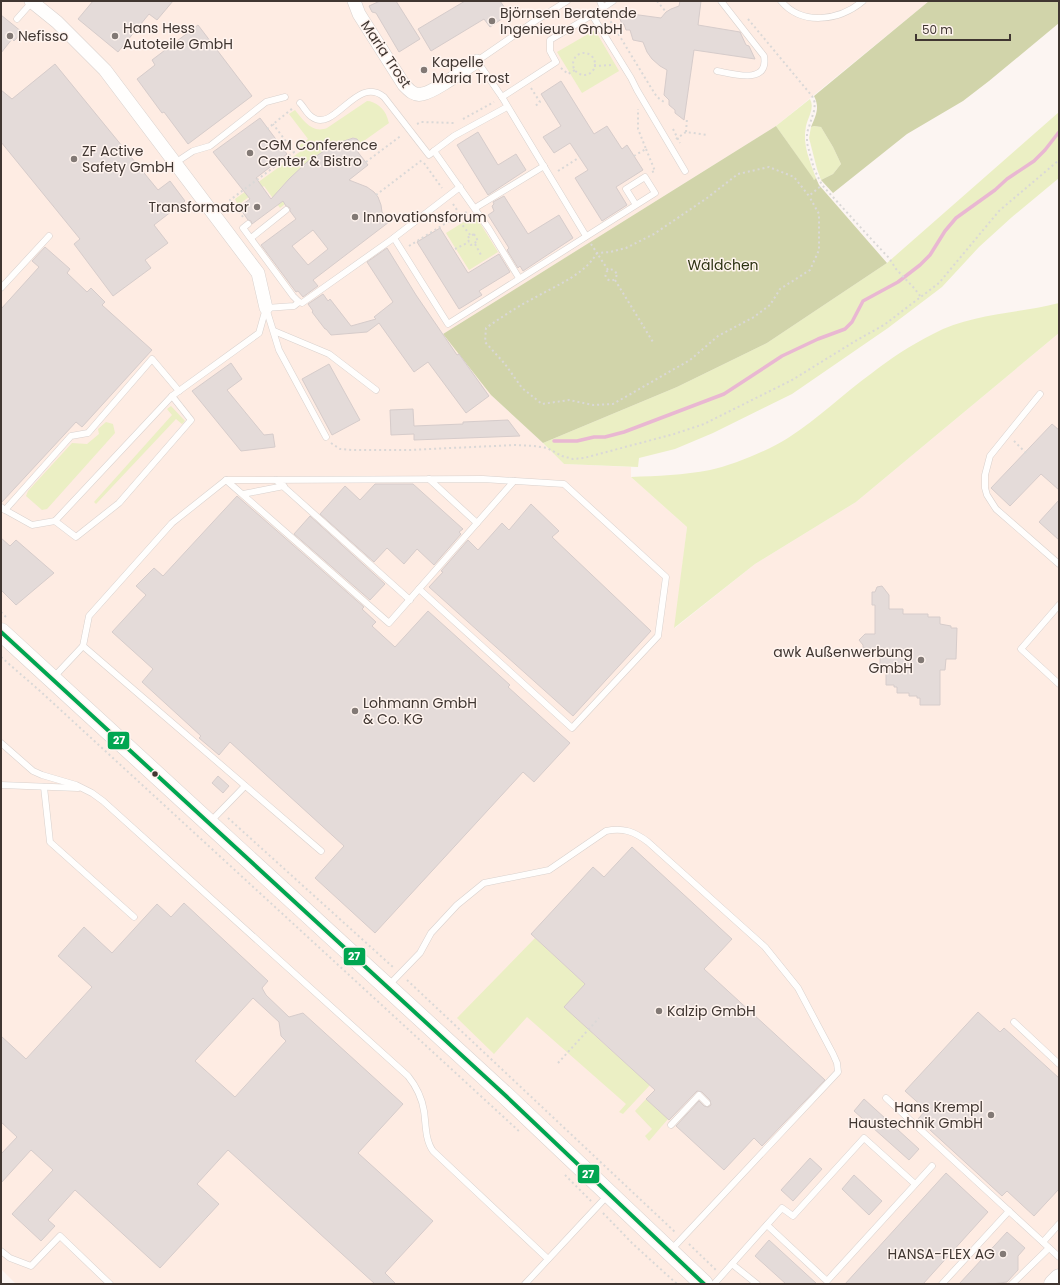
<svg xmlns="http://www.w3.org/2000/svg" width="1060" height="1285" font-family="Poppins,sans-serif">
  <rect width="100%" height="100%" fill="#fcf5f2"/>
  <!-- built -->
  <polygon fill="#feece3" points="1,1 929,1 776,126 443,334 491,395 543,443 564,464 631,467 631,477 687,527 675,628 755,564 856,502 1059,333 1059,1284 16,1284 1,1269"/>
  <!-- green -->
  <g fill="#ebefc4">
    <polygon points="595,30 619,71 582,93 557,52"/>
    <path d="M810 99C815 108 808 117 806 126 802 145 810 161 816 178L814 180 776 126Z"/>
    <path d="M367 101C375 101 385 109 387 117 388 119 388 121 389 123L361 143C359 142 359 140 357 139 353 136 348 139 345 141 318 150 296 171 277 192L285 204 280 208 264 186 238 205 235 199 301 151 300 145 308 139 289 114 295 110C303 120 312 134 327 128Z"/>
    <polygon points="1059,112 1059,178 1012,217 979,247 942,287 888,328 792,394 713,433 675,449 639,458 638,467 564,464 543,443 677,387 767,343 887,263"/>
    <polygon points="814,126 821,127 833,147 841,164 833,174 821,180 817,169 809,138 811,127"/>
    <polygon points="475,215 498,252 469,270 446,233"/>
    <path d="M1059 303V333L856 502 755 564 674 628 687 527 631 477C657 476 684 475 710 470 734 465 767 451 788 438 818 419 843 394 872 373 891 358 911 345 933 334 972 313 1017 314 1059 303Z"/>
    <polygon points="171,406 185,421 182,424 176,419 96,504 94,502 172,415 167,409"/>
    <polygon points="106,422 113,424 115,433 47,509 42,510 26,496 28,491 72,443 87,444 99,434 98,429"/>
    <polygon points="535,938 585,984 593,1034 650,1085 623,1114 619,1112 626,1104 527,1017 494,1054 457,1018"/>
    <polygon points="646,1099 668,1119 649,1141 645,1136 652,1129 635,1111"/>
  </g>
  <!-- forest -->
  <g fill="#d1d4aa">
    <path d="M929 1H1059V23L989 81 963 101 907 134 833 193 821 180 833 174 841 164 833 147 821 127 814 126 811 127C816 115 820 108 814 96Z"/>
    <polygon points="776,126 813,178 814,180 816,178 819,185 887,263 767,343 677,387 543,443 491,395 443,334"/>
  </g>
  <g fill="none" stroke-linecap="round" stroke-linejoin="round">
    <!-- stream -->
    <polyline stroke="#e9b7d2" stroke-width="3.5" points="554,441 577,441 594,437 605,437 624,432 724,394 782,356 818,339 845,329 852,322 863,301 898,282 920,265 930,255 945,231 956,218 995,190 1007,179 1034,161 1045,150 1059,132"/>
  </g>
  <!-- building -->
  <g fill="#e4dbd9" stroke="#d6cccb" fill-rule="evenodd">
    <polygon points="93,1 173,1 157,20 149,14 118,52 78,19"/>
    <polygon points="380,1 396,1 420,39 399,52 376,13 372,12 369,6"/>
    <polygon points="465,1 500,1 509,14 490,27 484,19 431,51 418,29"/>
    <polygon points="680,1 701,1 698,25 740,32 746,45 749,46 755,59 694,50 684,120 675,113 675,110 669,105 669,100 664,95 667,70 660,66 652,59 647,52 643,42 633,40 630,30 626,30 624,24 622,24 617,12 661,18 666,12 671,9 679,6"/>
    <polygon points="1,15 22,32 14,41 12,39 1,53"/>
    <polygon points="198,25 252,96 188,144 164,112 162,113 137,79 155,65 152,60"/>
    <polygon points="55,64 158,190 170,181 185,201 154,225 168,243 145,260 151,268 113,296 74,244 80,239 1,142 1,90 12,99"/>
    <polygon points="561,81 594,134 607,126 622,149 627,145 643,170 616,187 627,205 602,221 575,178 588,170 570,143 554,153 543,137 561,126 541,94"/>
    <path d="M260 118 287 154 256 178 271 199 289 179 307 162 335 144 353 138 357 139 363 147 357 151 368 165 349 180 367 187 374 192 378 197 381 205 382 212 389 222 313 280 318 286 303 297 298 291 296 292 261 245 296 219 290 211V208L286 206 283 201 252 224 251 221 248 220 239 207 250 199 213 152ZM313 230 328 249 308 265 292 246Z"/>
    <polygon points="478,132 498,165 516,154 526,170 488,195 457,145"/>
    <polygon points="504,196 528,234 559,215 573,238 523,271 520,266 518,268 507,250 509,248 488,215 494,211 492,206 494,204 493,202"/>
    <polygon points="440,228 468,273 499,254 510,272 479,291 482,295 459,309 417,242"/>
    <polygon points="45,247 70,269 67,273 87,292 91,288 105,302 102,305 152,350 82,427 76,422 1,503 1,309 39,267 32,261"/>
    <polygon points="387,248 416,295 457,355 459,354 489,396 466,413 428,362 414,372 379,323 367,332 331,335 326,329 325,329 312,312 313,311 308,304 323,294 328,301 330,299 351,326 376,319 374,317 393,302 367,262"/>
    <polygon points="231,363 242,379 227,390 264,435 273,434 275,447 241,451 192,391"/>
    <polygon points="329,364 360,420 332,435 302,379"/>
    <polygon points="413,409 414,426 463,424 463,422 508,420 520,436 414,440 414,434 391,435 390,410"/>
    <polygon points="1052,424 1059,430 1059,490 1041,474 1010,506 991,488"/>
    <polygon points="375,484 413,484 463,529 459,532 461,534 434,565 417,549 404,564 387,548 374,562 320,514 345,486 360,500"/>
    <polygon points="237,496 364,607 362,609 376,622 372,626 395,647 428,611 510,685 508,687 570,743 534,782 523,772 375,933 315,878 344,846 230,742 219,755 199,738 201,736 142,682 153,669 112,632 146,595 136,586 154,568 163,576"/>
    <polygon points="1059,500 1059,540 1039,522"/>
    <polygon points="531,504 559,531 552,537 651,631 573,716 429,587 443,572 441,571 468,540 478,550 502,523 509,530"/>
    <polygon points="310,516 385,584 370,600 294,534"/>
    <polygon points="1,538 10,546 16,540 54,573 16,605 1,590"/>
    <polygon points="882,586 889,595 889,609 903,609 903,614 928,614 928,617 940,617 940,624 951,626 951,628 957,628 956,659 946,659 945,670 940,670 940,705 920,705 920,698 917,698 917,696 909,696 909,693 897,693 897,687 894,687 894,685 886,685 886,671 880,671 880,649 863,648 863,645 859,640 865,634 875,634 875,605 872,605 872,592 875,592 877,587"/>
    <polygon points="218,776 229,786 223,793 212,783"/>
    <polygon points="632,847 732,939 704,969 825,1080 762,1146 754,1138 724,1170 676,1126 699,1101 704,1106 708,1107 711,1105 710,1100 702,1092 697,1091 669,1120 646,1099 655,1090 564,1007 585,984 531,934 593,867 604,877"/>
    <path d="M184 903 268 981 262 988 266 995 289 1017 303 1013 403 1104 358 1153 433 1221 385 1273 396 1284H375L228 1150 197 1184 219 1204 160 1268 75 1190 48 1220 55 1226 41 1241 12 1214 53 1170 31 1150 1 1183V1154L17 1137 1 1122V1036L26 1059 92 987 58 956 84 927 112 953 157 904 171 917ZM253 998 279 1022 281 1036 286 1041 235 1097 195 1061Z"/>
    <polygon points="978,1012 1000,1032 1004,1028 1059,1078 1059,1189 1034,1216 1007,1191 1002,1196 918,1119 926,1110 905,1091"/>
    <polygon points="864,1099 919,1149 909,1160 854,1111"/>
    <polygon points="810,1158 822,1169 793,1201 781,1190"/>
    <polygon points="946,1173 988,1212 923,1284 845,1284"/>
    <polygon points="854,1175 882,1201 869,1215 842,1189"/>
    <polygon points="1007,1232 1025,1248 1018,1256 1018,1270 1007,1282 992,1284 959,1284"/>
    <polygon points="769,1240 817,1284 786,1284 755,1256"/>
  </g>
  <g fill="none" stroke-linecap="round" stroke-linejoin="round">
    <defs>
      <g id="service">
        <polyline points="567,1 535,21 477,61 502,97 586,236"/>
        <polyline points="600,1 603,9"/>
        <path d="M781 1C802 26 839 21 863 1"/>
        <polyline points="592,15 631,78 637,90 685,171"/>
        <polyline points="17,19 32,2"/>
        <path d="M717 71C734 74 769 85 764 56L721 1"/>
        <polyline points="502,97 556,62 550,51 550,40 592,15 613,1"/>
        <path d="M300 103C304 107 307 114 312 117 334 134 357 74 384 97L429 155 434 151"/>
        <polyline points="507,107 454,136 434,151 489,229 519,278"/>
        <polyline points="175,163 193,151 210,146 266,102 285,97"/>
        <polyline points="475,208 544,166"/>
        <polyline points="248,224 243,228 293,296 299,302 302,303 391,240 460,187"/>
        <polyline points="251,238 286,210"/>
        <polyline points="394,238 448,324 636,205 655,193 645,177 626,189 636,205"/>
        <polyline points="1,288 49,236"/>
        <polyline points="266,308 279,350 326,437"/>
        <polyline points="266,308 294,306 299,302"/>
        <polyline points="274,331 329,354 376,390"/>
        <polyline points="1040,394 990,456 985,475 985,488 987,495 996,509 1059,564"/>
        <polyline points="429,479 477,523"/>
        <polyline points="226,480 389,623 514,481"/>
        <polyline points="276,480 410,600"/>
        <polyline points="243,494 284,486"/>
        <polyline points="1,507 5,510 32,525 55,521 172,396 259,333 266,308"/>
        <polyline points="5,510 71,436 88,433 152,359 179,391"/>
        <polyline points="55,521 76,537 119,503 191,420 172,396"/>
        <polyline points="1059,605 1021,649 1059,684"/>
        <polyline points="83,646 321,851"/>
        <polyline points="53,678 83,646 89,616 172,523 226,480 483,479 564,484 666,577 658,636 572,728 419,589"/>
        <path d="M1 743 33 771 42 775 76 785 92 793 103 801 408 1076C416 1086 422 1098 424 1111 426 1124 425 1140 433 1151L548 1259"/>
        <polyline points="1,785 78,788"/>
        <polyline points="44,787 50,842 134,917"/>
        <polyline points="210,822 245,786"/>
        <path d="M388 986 420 953 431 933 457 905 484 883 549 870 606 831C623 827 635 832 648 842L765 947 798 988 833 1054 837 1063 838 1072 671 1250"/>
        <polyline points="1014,1022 1059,1064"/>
        <polyline points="886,1098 1059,1257"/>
        <polyline points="671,1125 699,1095 707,1103"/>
        <polyline points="767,1225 827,1281 932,1166"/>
        <polyline points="1043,1242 1059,1224"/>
        <polyline points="1,1251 10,1258 31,1266 60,1236 110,1284"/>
        <polyline points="732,1264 757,1284"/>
        <polyline points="525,1284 608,1195"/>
        <polyline points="714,1284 782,1208 793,1216 864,1138 915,1184"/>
        <polyline points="942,1284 1009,1211"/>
        <polyline points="1012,1284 1049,1248"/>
      </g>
      <g id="minor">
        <polyline points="31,1 57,22 105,70 258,273 266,308"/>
        <path d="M354 1 359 14 404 85C409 90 414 96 422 94 435 92 465 69 477 61"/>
      </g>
      <g id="secondary">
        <polyline points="1,632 506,1096 704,1284"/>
        <polyline points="1053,1284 1059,1278"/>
      </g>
    </defs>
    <!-- service casing -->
    <use href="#service" stroke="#d9d1cd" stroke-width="7"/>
    <!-- minor casing -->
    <use href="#minor" stroke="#d9d1cd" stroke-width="14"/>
    <!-- secondary casing -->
    <use href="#secondary" stroke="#d9d1cd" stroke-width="19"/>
    <!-- path -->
    <g stroke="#dad8d7" stroke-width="2" stroke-dasharray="2 3" stroke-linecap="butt">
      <polyline points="657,1 666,12"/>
      <polyline points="608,17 650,86 657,97 664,102"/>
      <polyline points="748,19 812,96 815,103 814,111 807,133 807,143 814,169 822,185 873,241 889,258 896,269 914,288 921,297"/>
      <circle cx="584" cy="64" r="11"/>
      <polyline points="594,66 613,65"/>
      <polyline points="561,68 568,74 575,70"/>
      <polyline points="531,88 540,102 534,107"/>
      <polyline points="463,119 494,102"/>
      <polyline points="417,124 421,122 455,123"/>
      <polyline points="267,129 293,108"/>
      <polyline points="673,129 680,143"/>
      <polyline points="686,132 687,118"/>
      <polyline points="676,139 686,132 708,135"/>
      <polyline points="646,149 655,171 652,172"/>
      <polyline points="634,156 646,149 638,129 638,109"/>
      <polyline points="366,162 402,135"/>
      <polyline points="424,163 442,188"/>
      <polyline points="558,171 580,157"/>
      <polyline points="376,195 422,160"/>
      <polyline points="453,204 457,210 456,217 471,236"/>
      <polyline points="243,217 230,200 294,152 273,124"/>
      <polygon points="474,234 478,241 471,245 467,238"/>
      <polyline points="475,244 481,255"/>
      <polyline points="591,244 597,253 610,252 626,248 654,234 707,198 738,174 769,167 794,177 809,196 822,185"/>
      <polyline points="409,246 456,217 467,212"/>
      <polyline points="455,249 469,242"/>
      <circle cx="611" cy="275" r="5.5"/>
      <path d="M608 270 597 253C585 274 559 284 538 296 520 305 503 316 486 328L485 342 505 364 522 388 542 404 569 400 593 405 613 404 690 360 718 336 754 317 770 305 780 289 810 270 819 250V214L809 196"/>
      <polyline points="615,280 653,342"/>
      <polyline points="1014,441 1026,453"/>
      <polyline points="331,443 340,449 352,450 409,450 515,445 534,446 547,448 562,456 573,459 584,458 674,434 704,424 792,380 857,340 884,325 939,283 999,211 1059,160"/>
      <polyline points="1,612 6,617"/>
      <polyline points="1,657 40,691 521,1133"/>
      <polyline points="228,818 394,968"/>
      <polyline points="407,980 675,1232"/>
      <polyline points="558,1063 599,1018"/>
      <polyline points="565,1175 591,1201"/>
      <polyline points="603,1213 632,1243 677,1284"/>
      <polyline points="689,1244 716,1270"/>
    </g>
    <!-- service -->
    <use href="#service" stroke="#fffefd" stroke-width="6"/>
    <!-- minor -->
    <use href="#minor" stroke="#fffefd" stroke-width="13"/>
    <!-- secondary -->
    <use href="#secondary" stroke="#fffefd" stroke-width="18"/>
    <defs>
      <polyline id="bus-1" points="1,632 506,1096 704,1284"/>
    </defs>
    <!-- bus-1 casing -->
    <use href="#bus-1" stroke="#fff4ef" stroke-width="7"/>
    <!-- bus-1 -->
    <use href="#bus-1" stroke="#00a651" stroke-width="4"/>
  </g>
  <!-- markers -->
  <g fill="#827975" stroke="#fff4ef" stroke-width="1.5">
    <circle cx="492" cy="21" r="4"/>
    <circle cx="10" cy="36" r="4"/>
    <circle cx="115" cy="36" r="4"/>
    <circle cx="424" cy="70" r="4"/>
    <circle cx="250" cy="153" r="4"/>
    <circle cx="74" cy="159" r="4"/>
    <circle cx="257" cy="207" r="4"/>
    <circle cx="355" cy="217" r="4"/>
    <circle cx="921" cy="660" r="4"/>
    <circle cx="355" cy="711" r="4"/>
    <circle cx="659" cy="1011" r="4"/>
    <circle cx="991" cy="1115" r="4"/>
    <circle cx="1003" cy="1254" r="4"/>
  </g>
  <circle fill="#403631" stroke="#fff4ef" stroke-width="1.5" cx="155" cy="774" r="3.5"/>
  <g text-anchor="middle" stroke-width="3" stroke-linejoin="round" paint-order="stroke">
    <!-- poi labels -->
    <g font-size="14" fill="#403631" stroke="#fff4ef" text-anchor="start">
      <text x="500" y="18">Björnsen Beratende<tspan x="500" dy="16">Ingenieure GmbH</tspan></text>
      <text x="123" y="33">Hans Hess<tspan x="123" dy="16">Autoteile GmbH</tspan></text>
      <text x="18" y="41">Nefisso</text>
      <text x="432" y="67">Kapelle<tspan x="432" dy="16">Maria Trost</tspan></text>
      <text x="258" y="150">CGM Conference<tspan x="258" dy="16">Center &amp; Bistro</tspan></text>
      <text x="82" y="156">ZF Active<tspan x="82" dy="16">Safety GmbH</tspan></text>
      <text x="249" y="212" text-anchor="end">Transformator</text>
      <text x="363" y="222">Innovationsforum</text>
      <text x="913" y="657" text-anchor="end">awk Außenwerbung<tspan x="913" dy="16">GmbH</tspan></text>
      <text x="363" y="708">Lohmann GmbH<tspan x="363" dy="16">&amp; Co. KG</tspan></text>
      <text x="667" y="1016">Kalzip GmbH</text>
      <text x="983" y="1112" text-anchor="end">Hans Krempl<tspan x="983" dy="16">Haustechnik GmbH</tspan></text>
      <text x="995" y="1259" text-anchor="end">HANSA-FLEX AG</text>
    </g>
    <!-- street labels -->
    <g font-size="14" fill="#403631" stroke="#fff4ef">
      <text transform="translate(386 54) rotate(56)" y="5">Maria Trost</text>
    </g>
    <!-- park labels -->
    <g font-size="14" fill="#2d3212" stroke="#fff4ef">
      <text x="723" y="270">Wäldchen</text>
    </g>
  </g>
  <g stroke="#fff4ef" stroke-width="1.5">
    <rect x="107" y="731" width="23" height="19" rx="4" fill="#00a651"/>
    <rect x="343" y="947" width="23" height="19" rx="4" fill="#00a651"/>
    <rect x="577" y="1164" width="23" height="20" rx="4" fill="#00a651"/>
  </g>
  <g font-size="11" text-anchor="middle" font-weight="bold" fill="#fff">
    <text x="119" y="744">27</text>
    <text x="354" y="960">27</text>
    <text x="588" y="1178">27</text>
  </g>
  <!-- border -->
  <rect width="1060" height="1285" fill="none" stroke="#403631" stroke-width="4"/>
  <!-- scale -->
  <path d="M916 34v6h94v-6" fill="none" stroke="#403631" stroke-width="2"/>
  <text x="922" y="34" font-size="12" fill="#403631" stroke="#fff4ef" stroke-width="3" paint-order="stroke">50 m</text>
</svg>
